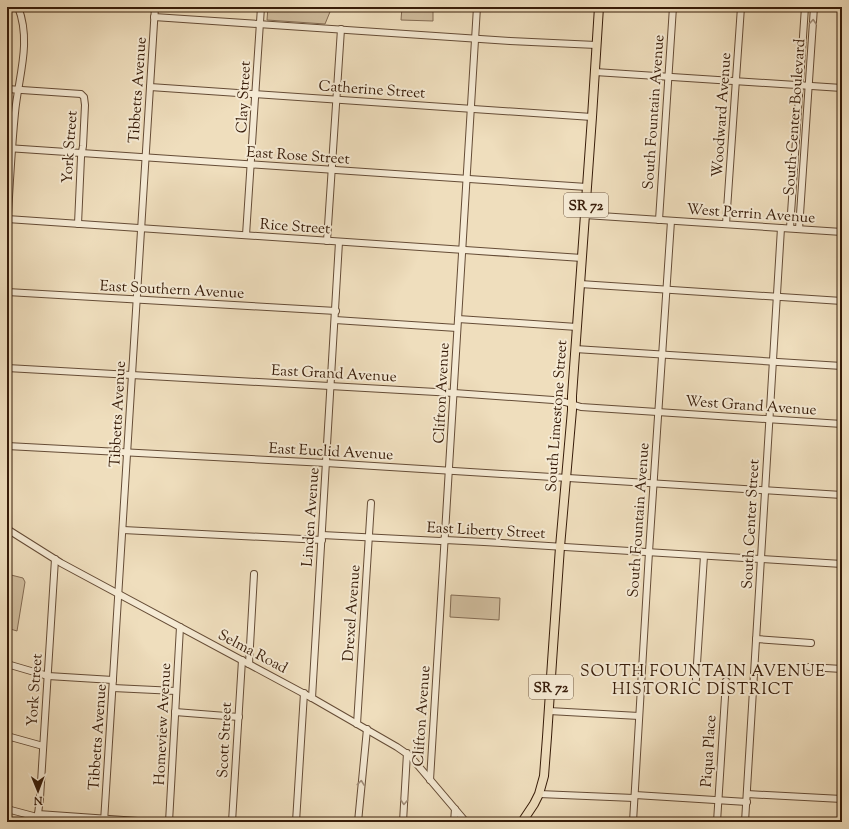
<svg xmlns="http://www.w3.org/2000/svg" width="849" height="829" font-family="'Sorts Mill Goudy',serif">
  <rect width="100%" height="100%" fill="#efdebd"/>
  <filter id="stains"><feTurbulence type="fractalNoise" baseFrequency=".005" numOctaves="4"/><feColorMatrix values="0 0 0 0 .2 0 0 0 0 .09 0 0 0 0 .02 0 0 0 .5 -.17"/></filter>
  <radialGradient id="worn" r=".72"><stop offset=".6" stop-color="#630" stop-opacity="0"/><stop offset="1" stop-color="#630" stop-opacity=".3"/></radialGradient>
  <!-- green -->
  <g fill="#d0bd9e" stroke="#846c54">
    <polygon points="268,7 332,7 325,24 267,20"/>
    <polygon points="402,7 433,7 433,21 401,20"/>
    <polygon points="7,574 23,578 25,582 17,631 7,628"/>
    <polygon points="451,595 500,598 499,620 450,617"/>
  </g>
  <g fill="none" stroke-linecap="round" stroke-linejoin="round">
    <defs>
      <g id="minor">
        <polyline points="154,17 510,41 596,45"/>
        <polyline points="595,72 842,88"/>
        <polyline points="150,87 592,117"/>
        <polyline points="7,89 81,94 84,97 85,105 83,146 81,157 78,224"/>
        <polyline points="7,148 587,187"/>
        <polyline points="585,215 842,232"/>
        <polyline points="7,219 582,258"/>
        <polyline points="659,220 673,7"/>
        <polyline points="726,224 741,7"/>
        <polyline points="790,228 805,7"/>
        <polyline points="799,229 814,7"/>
        <path d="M7 235C9 195 11 154 15 113 18 78 32 42 18 7"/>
        <polyline points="246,235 261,7"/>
        <polyline points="327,241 341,29"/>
        <polyline points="580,284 842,301"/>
        <polyline points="7,292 336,311"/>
        <polyline points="458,319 577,327"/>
        <polyline points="335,320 457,328"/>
        <polyline points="575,349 842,366"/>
        <polyline points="7,368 454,393 553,400 565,402 581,407 842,424"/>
        <polyline points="7,446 326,463 842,495"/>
        <polyline points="7,529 61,563 312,698 397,747 410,756 466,822"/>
        <polyline points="123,530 322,540"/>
        <polyline points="322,535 440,541 445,540 484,542 842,564"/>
        <polyline points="756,639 811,643"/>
        <polyline points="7,664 48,676 113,680"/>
        <polyline points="249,664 254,574"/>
        <polyline points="809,667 842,669"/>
        <polyline points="696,679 704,556"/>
        <polyline points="113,688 176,691"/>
        <polyline points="312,698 339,242"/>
        <polyline points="549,711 639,716"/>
        <polyline points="175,712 239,717"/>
        <polyline points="357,724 371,503"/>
        <polyline points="7,736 43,746"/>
        <polyline points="430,780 477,7"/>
        <polyline points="539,794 634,798"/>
        <polyline points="747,794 842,799"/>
        <polyline points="635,795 747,802"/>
        <polyline points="7,809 37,817"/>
        <polyline points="38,814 152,822"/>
        <polyline points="36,822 37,817 38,814 40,798 55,559"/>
        <polyline points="104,822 155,7"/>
        <polyline points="169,822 180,627"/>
        <polyline points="232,822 242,660"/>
        <polyline points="296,822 304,693"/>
        <polyline points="358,822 367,729"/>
        <polyline points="403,822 407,753"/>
        <polyline points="454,822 455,809"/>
        <polyline points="633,822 649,552 671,221"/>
        <polyline points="717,822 726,681"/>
        <polyline points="745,822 781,228"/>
      </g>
      <polyline id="major" points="522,822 534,804 539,794 544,776 547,737 552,662 560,547 572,410 572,396 592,117 599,7"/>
    </defs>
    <!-- minor casing -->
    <use href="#minor" stroke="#654c36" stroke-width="8"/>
    <!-- major casing -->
    <use href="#major" stroke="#371c09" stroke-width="10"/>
    <!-- minor -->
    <use href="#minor" stroke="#f5ead4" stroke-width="6"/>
    <!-- major -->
    <use href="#major" stroke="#efdebd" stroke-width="8"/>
  </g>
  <!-- one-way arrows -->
  <defs><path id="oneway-chevron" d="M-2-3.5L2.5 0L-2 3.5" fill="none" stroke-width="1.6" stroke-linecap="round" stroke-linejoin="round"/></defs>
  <g stroke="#a08d79">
    <use href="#oneway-chevron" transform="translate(813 22) rotate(-86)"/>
    <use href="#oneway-chevron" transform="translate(361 783) rotate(-84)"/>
    <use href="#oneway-chevron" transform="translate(404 802) rotate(93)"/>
  </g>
  <g text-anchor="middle" stroke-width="4" stroke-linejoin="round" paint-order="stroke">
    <!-- shield labels -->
    <g fill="#f5ead4" stroke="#705a46" stroke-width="1">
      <rect x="564" y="193" width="44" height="24" rx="3"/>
      <rect x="529" y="675" width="44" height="24" rx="3"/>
    </g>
    <g font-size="14" font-weight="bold" fill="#371c09">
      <text x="586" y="210">SR 72</text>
      <text x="551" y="692">SR 72</text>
    </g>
    <!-- street labels -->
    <g font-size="15" fill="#371c09" stroke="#f5ead4">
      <text transform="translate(372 89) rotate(4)" y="5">Catherine Street</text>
      <text transform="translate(137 90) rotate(-86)" y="5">Tibbetts Avenue</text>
      <text transform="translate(243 97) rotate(-87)" y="5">Clay Street</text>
      <text transform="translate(653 112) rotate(-86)" y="5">South Fountain Avenue</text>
      <text transform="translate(721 115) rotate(-86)" y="5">Woodward Avenue</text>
      <text transform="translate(794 117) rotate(-86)" y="5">South Center Boulevard</text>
      <text transform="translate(69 147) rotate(-86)" y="5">York Street</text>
      <text transform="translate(298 155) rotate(4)" y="5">East Rose Street</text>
      <text transform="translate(751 213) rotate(4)" y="5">West Perrin Avenue</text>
      <text transform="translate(295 226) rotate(4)" y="5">Rice Street</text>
      <text transform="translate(172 289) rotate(3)" y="5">East Southern Avenue</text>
      <text transform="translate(334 373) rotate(3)" y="5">East Grand Avenue</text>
      <text transform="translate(441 393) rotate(-87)" y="5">Clifton Avenue</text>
      <text transform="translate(751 405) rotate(4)" y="5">West Grand Avenue</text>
      <text transform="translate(117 414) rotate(-87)" y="5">Tibbetts Avenue</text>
      <text transform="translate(556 416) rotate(-86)" y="5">South Limestone Street</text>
      <text transform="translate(331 451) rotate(3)" y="5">East Euclid Avenue</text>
      <text transform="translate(310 517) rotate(-86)" y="5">Linden Avenue</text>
      <text transform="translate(638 520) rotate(-86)" y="5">South Fountain Avenue</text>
      <text transform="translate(750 524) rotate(-87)" y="5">South Center Street</text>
      <text transform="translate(486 530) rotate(3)" y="5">East Liberty Street</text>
      <text transform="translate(351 613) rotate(-86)" y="5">Drexel Avenue</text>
      <text transform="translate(253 651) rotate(28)" y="5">Selma Road</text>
      <text transform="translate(34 690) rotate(-86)" y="5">York Street</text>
      <text transform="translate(421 716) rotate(-86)" y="5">Clifton Avenue</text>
      <text transform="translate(162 724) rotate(-87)" y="5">Homeview Avenue</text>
      <text transform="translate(97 737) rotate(-86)" y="5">Tibbetts Avenue</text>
      <text transform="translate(224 740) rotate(-87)" y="5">Scott Street</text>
      <text transform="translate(708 751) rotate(-86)" y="5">Piqua Place</text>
    </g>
    <!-- neighbourhood labels -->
    <g font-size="16" letter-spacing="1" fill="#371c09" stroke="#f5ead4">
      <text x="703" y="676">SOUTH FOUNTAIN AVENUE<tspan x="703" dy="18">HISTORIC DISTRICT</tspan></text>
    </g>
  </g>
  <!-- margin -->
  <rect width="849" height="829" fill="none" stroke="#efdebd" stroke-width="24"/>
  <rect x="8" y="8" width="833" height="813" fill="none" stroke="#371c09" stroke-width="2"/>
  <rect x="12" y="12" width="825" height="805" fill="none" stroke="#371c09"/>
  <!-- north arrow -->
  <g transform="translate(38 791) rotate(179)" stroke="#f5ead4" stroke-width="3" paint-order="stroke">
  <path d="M0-3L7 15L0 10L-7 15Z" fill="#371c09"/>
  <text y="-6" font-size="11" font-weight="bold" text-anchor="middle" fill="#371c09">N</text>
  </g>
  <rect width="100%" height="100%" filter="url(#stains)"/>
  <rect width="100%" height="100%" fill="url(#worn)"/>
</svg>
